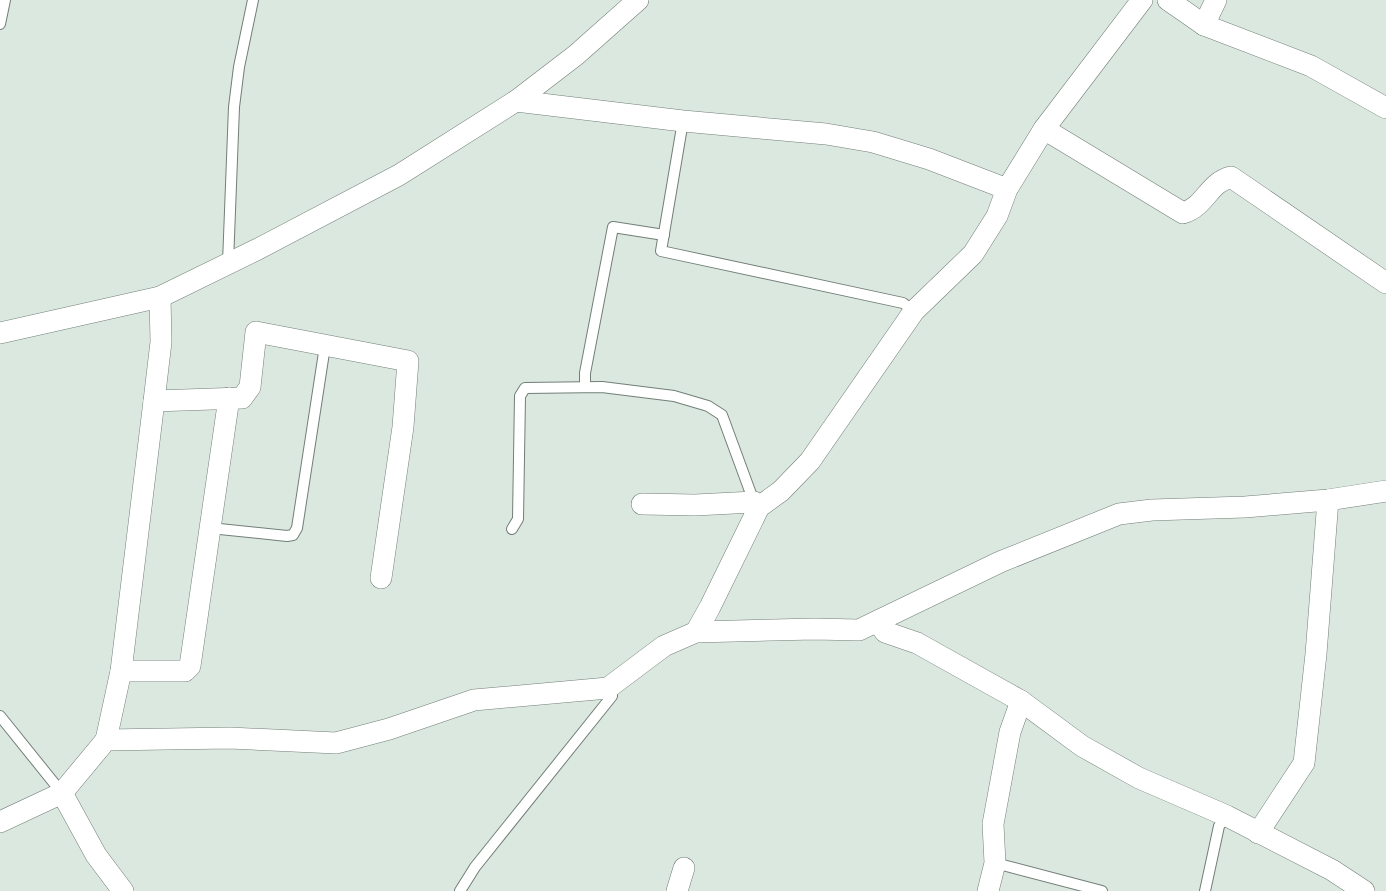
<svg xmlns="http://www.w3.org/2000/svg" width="1386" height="891" font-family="'DM Sans',sans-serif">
  <rect width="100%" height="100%" fill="#dae8e0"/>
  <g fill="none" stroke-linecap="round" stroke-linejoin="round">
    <defs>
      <g id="service">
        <polyline points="0,24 5,0"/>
        <polyline points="683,121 661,251 903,303 914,311"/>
        <polyline points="228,263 234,107 239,67 253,0"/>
        <polyline points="585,387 585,373 613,227 664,235"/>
        <polyline points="210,528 287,536 293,535 297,528 325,346"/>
        <polyline points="512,529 518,519 520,396 525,388 602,387 674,396 708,406 722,415 754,502"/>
        <polyline points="0,716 62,793"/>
        <polyline points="995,863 1102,891"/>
        <polyline points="460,891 475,867 612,696 608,688"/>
        <polyline points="1205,891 1219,826 1227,816"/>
      </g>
      <g id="minor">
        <polyline points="1168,0 1204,25 1311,66 1386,108"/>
        <polyline points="1204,25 1216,0"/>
        <polyline points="516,101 683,121 826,134 873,142 929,159 1007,189"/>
        <path d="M1044 129 1183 213C1206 206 1208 183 1231 177L1386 283"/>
        <polyline points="0,333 160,297 258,249 399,175 516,101 576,55 638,0"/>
        <polyline points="154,401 242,398 250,387 256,332 408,361 403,427 381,578"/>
        <polyline points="642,504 695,505 754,502 759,507"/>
        <polyline points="878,622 885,632 917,643 1021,701 1082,746 1139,778 1227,816 1332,870 1364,891"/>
        <polyline points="696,632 710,607 759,507 781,491 810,461 914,311 973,254 997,216 1007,189 1044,129 1142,0"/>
        <polyline points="121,671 185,671 190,666 229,398"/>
        <polyline points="106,740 121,671 154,401 161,342 160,297"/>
        <polyline points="62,793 96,855 123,891"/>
        <polyline points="0,822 62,793 106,740 230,738 336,743 389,729 474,700 608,688 664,646 696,632 814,629 859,630 1000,562 1119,514 1152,510 1245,507 1328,500 1386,491"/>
        <polyline points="1258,833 1304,763 1316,654 1328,500"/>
        <polyline points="677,891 684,868"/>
        <polyline points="988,891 995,863 993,824 1010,732 1021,701"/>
      </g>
    </defs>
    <!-- service casing -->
    <use href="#service" stroke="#727f78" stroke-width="12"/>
    <!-- minor casing -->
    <use href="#minor" stroke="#727f78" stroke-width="22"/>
    <!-- service -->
    <use href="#service" stroke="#fff" stroke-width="10"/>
    <!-- minor -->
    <use href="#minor" stroke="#fff" stroke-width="21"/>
  </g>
</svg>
